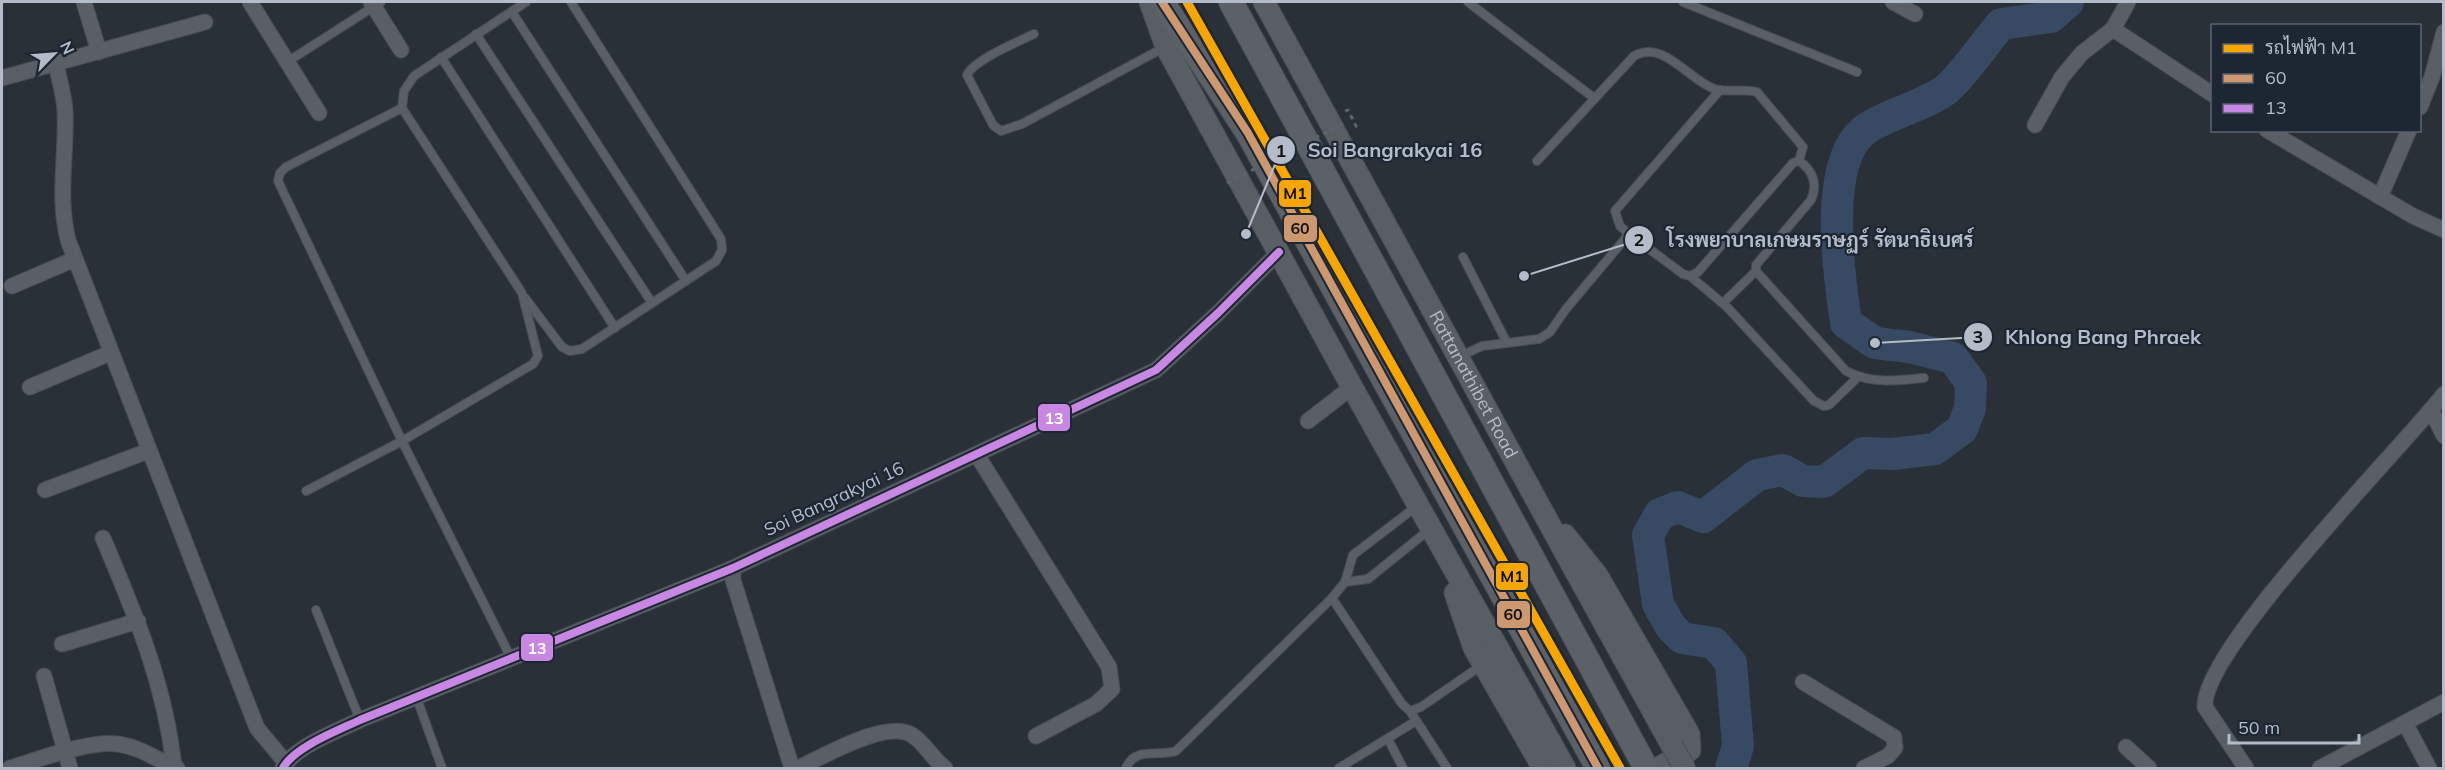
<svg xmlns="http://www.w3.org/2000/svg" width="2445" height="770" font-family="Mulish,Sarabun,sans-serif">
  <rect width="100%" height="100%" fill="#2a3038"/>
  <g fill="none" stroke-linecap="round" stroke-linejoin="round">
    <!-- river -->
    <path stroke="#384963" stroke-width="32" d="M1731 768 1738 746 1731 663 1714 643 1682 638 1671 627 1658 604 1648 535 1660 514 1678 507 1703 517 1757 475 1783 470 1803 481 1824 482 1863 453 1892 454 1935 449 1962 429 1970 408 1971 383 1953 358 1909 347 1875 343 1846 323C1839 276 1822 160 1866 129 1887 114 1932 103 1948 88 1968 69 1984 44 2001 24L2051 17 2068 2"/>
    <defs>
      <g id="lane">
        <polyline points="1468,2 1594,98"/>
        <polyline points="1683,2 1857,72"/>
        <polyline points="512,12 686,281"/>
        <polyline points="476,34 652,303"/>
        <path d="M1034 34C1018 42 975 59 967 75L993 125 1001 131 1022 124 1165 47"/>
        <polyline points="441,57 615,328"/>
        <polyline points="287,62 381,2"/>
        <polyline points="402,108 404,91 414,76 526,2"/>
        <path d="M1537 161 1634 56C1664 39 1689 81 1715 89 1726 93 1743 88 1757 92L1803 147 1799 161"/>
        <polyline points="1629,234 1620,226 1615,211 1720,90"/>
        <polyline points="1463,257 1506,341"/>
        <polyline points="1690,276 1727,307 1814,401 1824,406 1829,405 1858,377"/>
        <polyline points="525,298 562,347 570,351 582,349 716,261 722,250 721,239 571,2"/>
        <polyline points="1723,303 1756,271"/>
        <path d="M1461 356 1482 346 1539 339 1550 332 1566 309 1629 234 1683 274 1690 276 1698 272 1793 163 1799 161C1813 170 1818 185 1811 200L1756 265V271L1846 371C1871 384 1897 381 1924 378"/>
        <polyline points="306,491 402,441 533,364 538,356 522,293 402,108 286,167 280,173 278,181 402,441 511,658"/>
        <polyline points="1345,582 1368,579 1430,529"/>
        <polyline points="1332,598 1402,704 1410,711 1421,707 1482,665"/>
        <polyline points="316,610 360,720"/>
        <polyline points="417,699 442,768"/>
        <polyline points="1410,711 1447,768"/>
        <polyline points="1388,739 1403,768"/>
        <path d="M1126 768C1135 746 1159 757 1176 751L1332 598 1345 582 1353 555 1417 506"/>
        <polyline points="1339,768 1416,721"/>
      </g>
      <g id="street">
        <polyline points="84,2 99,52"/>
        <polyline points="250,2 319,113"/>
        <polyline points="371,2 401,50"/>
        <polyline points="1893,2 1915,14"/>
        <polyline points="2113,29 2212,94"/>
        <path d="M56 64C59 79 64 95 65 110 67 154 57 196 68 240L257 728 286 763"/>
        <polyline points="2,78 205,22"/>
        <polyline points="2420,107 2432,77 2444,32"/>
        <polyline points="2035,125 2062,77 2082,53 2113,29 2128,2"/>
        <polyline points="2267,130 2413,216 2444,230"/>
        <polyline points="2380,197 2409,130"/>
        <polyline points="12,286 75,259"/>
        <polyline points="30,387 110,353"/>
        <polyline points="2431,410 2444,436"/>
        <polyline points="1308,421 1352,387"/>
        <polyline points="977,455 1109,667 1112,689 1096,704 1036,736"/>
        <polyline points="45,490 148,451"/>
        <path d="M103 538C135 614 165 683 174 767"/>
        <polyline points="733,568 733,580 792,768"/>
        <polyline points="62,644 138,621"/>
        <polyline points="44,676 70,768"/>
        <polyline points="1803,682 1894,737 1895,748 1888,756 1864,768"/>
        <polyline points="2405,723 2429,768"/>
        <polyline points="2126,747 2149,768"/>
        <path d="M10 768C37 760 90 740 118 744 140 747 157 760 177 768"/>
        <path d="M283 768C294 747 339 730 360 720L733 568 1156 370 1218 313 1279 252"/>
        <path d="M798 768C823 757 886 719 912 735 926 744 932 759 945 768"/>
        <path d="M2246 768 2205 707C2201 651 2401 449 2444 394"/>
        <polyline points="2320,768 2444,702"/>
      </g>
      <g id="secondary">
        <polyline points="1150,2 1166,47 1352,387 1565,768"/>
        <path id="s1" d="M1264 2C1401 249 1534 499 1672 746"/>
        <polyline points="1565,535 1597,575 1689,734 1690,750 1658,768"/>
        <polyline points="1455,593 1474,648 1543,768"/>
      </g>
      <g id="primary">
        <polyline points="1162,2 1248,133 1598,768"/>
        <polyline points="1231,2 1646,768"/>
      </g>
    </defs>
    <!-- lane casing -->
    <use href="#lane" stroke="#484c53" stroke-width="10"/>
    <!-- street casing -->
    <use href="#street" stroke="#484c53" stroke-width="17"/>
    <!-- secondary casing -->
    <use href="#secondary" stroke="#484c53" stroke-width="23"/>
    <!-- primary casing -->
    <use href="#primary" stroke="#484c55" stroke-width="26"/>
    <!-- path -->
    <polyline stroke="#5d636a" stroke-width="3" stroke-dasharray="4.5 4.5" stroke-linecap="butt" points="1345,111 1348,110 1357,128"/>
    <!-- lane -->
    <use href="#lane" stroke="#5a5e66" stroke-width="8"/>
    <!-- street -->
    <use href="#street" stroke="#5a5e66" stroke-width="15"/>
    <!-- secondary -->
    <use href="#secondary" stroke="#595d64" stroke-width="21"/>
    <!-- primary -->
    <use href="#primary" stroke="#5c6168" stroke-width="24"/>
    <defs>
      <polyline id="secondary-bridge" points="1672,746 1685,768"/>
    </defs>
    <!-- secondary-bridge casing -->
    <use href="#secondary-bridge" stroke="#484c53" stroke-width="23" stroke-linecap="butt"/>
    <!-- path-bridge -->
    <polyline stroke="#5d636a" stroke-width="3" stroke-dasharray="4.5 4.5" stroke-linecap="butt" points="1227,183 1346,122"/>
    <!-- secondary-bridge -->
    <use href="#secondary-bridge" stroke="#595d64" stroke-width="21"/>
    <defs>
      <polyline id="bus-1" points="1162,2 1248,133 1598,768"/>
      <path id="bus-2" d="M283 768C294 747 339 730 360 720L733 568 1156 370 1218 313 1279 252"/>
    </defs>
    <!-- bus-1 casing -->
    <use href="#bus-1" stroke="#1d2633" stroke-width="12"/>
    <!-- bus-2 casing -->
    <use href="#bus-2" stroke="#1d2633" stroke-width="12"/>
    <!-- bus-1 -->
    <use href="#bus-1" stroke="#cd976f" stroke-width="8"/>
    <!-- bus-2 -->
    <use href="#bus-2" stroke="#c787e3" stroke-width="8"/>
    <defs>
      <polyline id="metro-1" points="1187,2 1620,768"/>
    </defs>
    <!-- metro-1 casing -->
    <use href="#metro-1" stroke="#1d2633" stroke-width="14"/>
    <!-- metro-1 -->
    <use href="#metro-1" stroke="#f7a600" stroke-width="9"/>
  </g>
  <g text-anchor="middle" stroke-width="4.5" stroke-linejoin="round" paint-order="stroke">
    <!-- street labels -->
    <g font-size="18" fill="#b4bcc9" stroke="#1d2633">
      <text dy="6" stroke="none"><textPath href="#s1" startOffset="436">Rattanathibet Road</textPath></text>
      <text transform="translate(834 499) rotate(-25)" y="6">Soi Bangrakyai 16</text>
    </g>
  </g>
  <!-- callouts -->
  <path fill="none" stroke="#b4bcc9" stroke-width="2" d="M1246 234L1281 150M1524 276L1639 240M1875 343L1978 337"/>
  <g fill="#b4bcc9" stroke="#1d2633" stroke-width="2">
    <circle cx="1246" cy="234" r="6"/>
    <circle cx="1524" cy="276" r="6"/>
    <circle cx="1875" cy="343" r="6"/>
    <circle cx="1281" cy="150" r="15"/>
    <circle cx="1639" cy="240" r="15"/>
    <circle cx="1978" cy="337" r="15"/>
  </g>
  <g font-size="18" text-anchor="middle" font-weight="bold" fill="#111">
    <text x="1281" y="157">1</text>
    <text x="1639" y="246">2</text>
    <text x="1978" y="343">3</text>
  </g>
  <g font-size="20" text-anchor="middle" font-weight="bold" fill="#b4bcc9" stroke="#1d2633" stroke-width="4.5" stroke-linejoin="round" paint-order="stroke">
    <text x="1395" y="157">Soi Bangrakyai 16</text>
    <text x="1820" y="247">โรงพยาบาลเกษมราษฏร์ รัตนาธิเบศร์</text>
    <text x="2103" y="344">Khlong Bang Phraek</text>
  </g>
  <g stroke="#1d2633" stroke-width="2">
    <rect x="1278" y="179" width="34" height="29" rx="6" fill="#f7a600"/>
    <rect x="1283" y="214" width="35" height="29" rx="6" fill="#cd976f"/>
    <rect x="1037" y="403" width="34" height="29" rx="6" fill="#c787e3"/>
    <rect x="1495" y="562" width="34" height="29" rx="6" fill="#f7a600"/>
    <rect x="1496" y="600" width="35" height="29" rx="6" fill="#cd976f"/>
    <rect x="520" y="633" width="34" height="29" rx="6" fill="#c787e3"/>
  </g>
  <g font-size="16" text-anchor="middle" font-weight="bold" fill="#fff">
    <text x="1054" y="424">13</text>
    <text x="537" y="654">13</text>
  </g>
  <g font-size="16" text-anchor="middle" font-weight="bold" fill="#111">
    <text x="1295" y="199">M1</text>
    <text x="1300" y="234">60</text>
    <text x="1512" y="582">M1</text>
    <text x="1513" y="620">60</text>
  </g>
  <!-- border -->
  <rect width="2445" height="770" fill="none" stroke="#b4bcc9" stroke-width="6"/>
  <!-- legend -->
  <rect x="2211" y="24" width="210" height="108" fill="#1d2633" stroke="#59626f" stroke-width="1.5"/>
  <rect x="2223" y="44" width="30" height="9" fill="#f7a600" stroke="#59626f" stroke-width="1.5"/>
  <text x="2265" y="54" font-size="18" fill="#b4bcc9">รถไฟฟ้า M1</text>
  <rect x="2223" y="74" width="30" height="9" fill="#cd976f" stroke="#59626f" stroke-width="1.5"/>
  <text x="2265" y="84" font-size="18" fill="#b4bcc9">60</text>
  <rect x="2223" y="104" width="30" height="9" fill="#c787e3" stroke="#59626f" stroke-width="1.5"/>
  <text x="2265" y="114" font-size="18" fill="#b4bcc9">13</text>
  <!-- north arrow -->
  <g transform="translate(54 54) rotate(65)" stroke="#1d2633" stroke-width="4.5" paint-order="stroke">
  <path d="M0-4.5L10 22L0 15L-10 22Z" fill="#b4bcc9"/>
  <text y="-9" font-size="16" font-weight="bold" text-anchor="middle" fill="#b4bcc9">N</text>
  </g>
  <!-- scale -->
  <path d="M2229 734v9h130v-9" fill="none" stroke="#b4bcc9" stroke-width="3"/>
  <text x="2238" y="734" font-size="18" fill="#b4bcc9" stroke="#1d2633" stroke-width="4.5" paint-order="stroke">50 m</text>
</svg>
